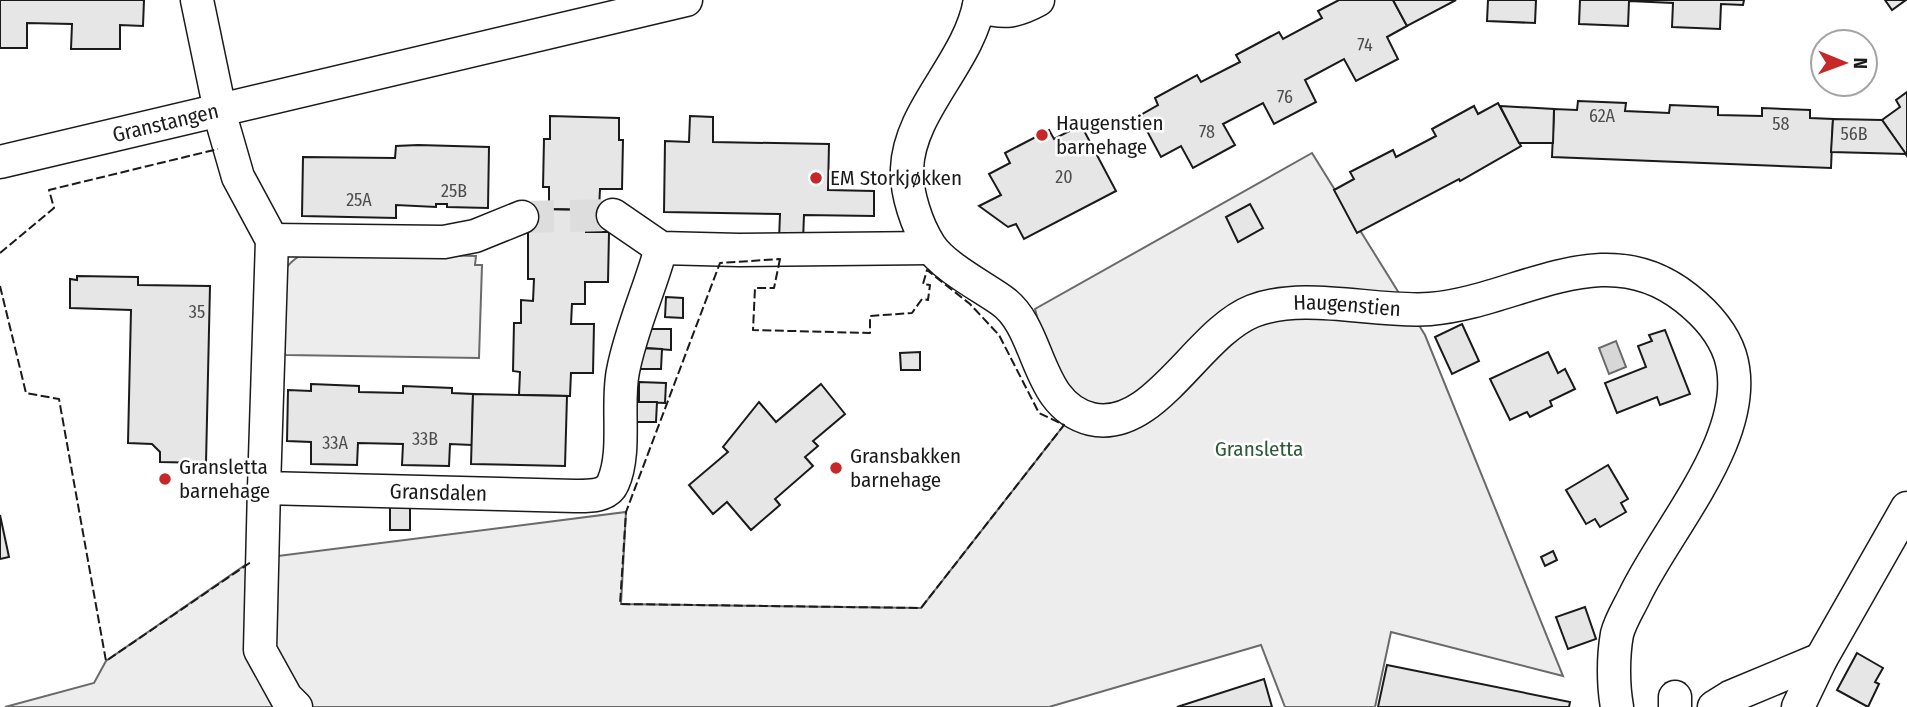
<svg xmlns="http://www.w3.org/2000/svg" width="1907" height="707" font-family="'Fira Sans Condensed',sans-serif">
  <rect width="100%" height="100%" fill="#fff"/>
  <!-- green -->
  <g fill="#ededed" stroke="#6a6a6a" stroke-width="2">
    <polygon points="1312,153 1425,335 1563,676 1391,632 1375,707 1285,707 1261,645 1049,707 5,707 94,683 106,661 254,559 626,512 621,604 921,608 1064,425 1035,309"/>
    <path d="M305 252 476 256 475 265H482L479 358 286 355 276 347C276 304 264 277 305 252Z"/>
  </g>
  <!-- water -->
  <polygon fill="#d7d7d7" stroke="#6a6a6a" stroke-width="2" points="1616,341 1626,367 1609,374 1599,348"/>
  <!-- building -->
  <g fill="#e6e6e6" stroke="#1a1a1a" stroke-width="2">
    <polygon points="0,0 144,0 143,26 120,25 120,49 71,49 72,24 27,23 27,48 0,48"/>
    <polygon points="1339,0 1393,0 1407,26 1387,37 1398,59 1356,81 1344,59 1305,80 1316,102 1274,124 1263,103 1223,124 1235,145 1193,168 1181,146 1161,157 1139,116 1158,105 1155,98 1197,75 1201,82 1240,62 1236,55 1279,32 1283,39 1322,18 1318,11"/>
    <polygon points="1393,0 1456,0 1407,26"/>
    <polygon points="1488,0 1536,0 1535,23 1487,21"/>
    <polygon points="1580,0 1744,0 1743,5 1721,4 1720,29 1672,27 1673,3 1629,1 1628,26 1579,24"/>
    <polygon points="1885,0 1906,0 1892,10"/>
    <polygon points="1907,92 1907,156 1882,120 1900,107 1896,100"/>
    <polygon points="1578,101 1626,103 1625,111 1669,113 1670,105 1718,107 1718,115 1762,116 1762,108 1810,110 1810,118 1833,119 1831,168 1552,157 1554,109 1577,110"/>
    <polygon points="1498,103 1521,146 1460,181 1459,179 1357,233 1334,190 1354,179 1350,172 1393,150 1396,157 1436,136 1432,129 1474,106 1478,114"/>
    <polygon points="1500,106 1554,109 1553,143 1519,143"/>
    <polygon points="550,116 619,118 619,140 623,140 622,189 600,189 599,210 549,209 549,187 543,187 544,139 550,139"/>
    <polygon points="690,116 713,117 713,142 829,144 828,190 874,191 874,216 804,215 803,241 779,240 780,214 664,212 665,141 689,142"/>
    <polygon points="1833,119 1882,120 1906,154 1831,152"/>
    <polygon points="1081,125 1116,191 1024,239 1016,224 1008,227 979,206 1001,195 989,174 1010,163 1005,153 1049,130 1054,139"/>
    <polygon points="418,145 489,147 488,208 447,207 447,204 436,204 436,207 396,205 396,218 302,216 303,157 395,158 396,146"/>
    <polygon points="1250,204 1263,228 1238,242 1226,217"/>
    <polygon points="536,209 587,210 586,232 609,232 608,282 585,282 585,304 572,304 571,324 594,324 593,373 571,373 570,396 519,395 520,372 513,371 514,323 521,323 521,300 533,301 534,279 528,279 528,231 535,231"/>
    <polygon points="77,276 138,277 138,285 210,286 206,463 160,462 160,452 152,444 128,443 131,310 70,308 70,279 77,280"/>
    <polygon points="666,297 683,298 683,318 665,317"/>
    <polygon points="1462,324 1479,361 1452,374 1435,337"/>
    <polygon points="645,329 671,329 671,350 645,348"/>
    <polygon points="1665,330 1690,394 1660,405 1657,397 1617,413 1605,383 1646,367 1638,346 1652,341 1649,335"/>
    <polygon points="636,348 662,349 661,369 635,369"/>
    <polygon points="920,352 920,370 901,370 900,353"/>
    <polygon points="1548,352 1558,373 1565,369 1575,389 1550,401 1552,406 1530,417 1527,412 1510,420 1490,379"/>
    <polygon points="639,382 666,383 665,403 639,402"/>
    <polygon points="311,384 359,386 359,392 403,393 403,386 452,388 452,393 473,394 472,445 450,444 449,466 402,465 403,444 358,443 357,465 311,464 311,442 287,441 288,390 311,391"/>
    <polygon points="821,384 845,414 813,441 818,446 805,457 813,466 775,499 780,505 751,530 727,502 713,514 689,485 728,452 723,447 759,402 776,422"/>
    <polygon points="473,394 567,396 565,466 471,464"/>
    <polygon points="630,402 657,402 656,422 630,422"/>
    <polygon points="1608,465 1628,499 1621,503 1626,512 1600,527 1595,519 1586,524 1566,490"/>
    <polygon points="390,503 410,504 410,530 390,530"/>
    <polygon points="0,515 9,557 0,559"/>
    <polygon points="1553,551 1557,560 1545,566 1541,557"/>
    <polygon points="1585,607 1596,639 1568,649 1556,617"/>
    <polygon points="1857,653 1883,668 1875,682 1879,684 1868,707 1837,690"/>
    <polygon points="1387,665 1570,702 1569,707 1378,707"/>
    <polygon points="1264,679 1272,707 1177,707"/>
  </g>
  <g fill="none" stroke-linecap="round" stroke-linejoin="round">
    <!-- minor-tunnel -->
    <polyline stroke="#ddd" stroke-width="32" stroke-dasharray="32 16" stroke-linecap="butt" points="522,217 613,215"/>
    <defs>
      <g id="minor">
        <path id="s1" d="M197 0 223 125 238 177 272 240 264 488 575 496C588 496 607 497 613 483 627 452 616 404 623 371 631 329 650 289 661 248"/>
        <path id="s2" d="M980 0C970 62 909 109 907 169 906 193 917 226 930 246 943 266 981 286 1001 300 1042 328 1034 405 1091 419 1154 434 1197 333 1253 311 1305 291 1375 313 1430 309 1518 302 1603 232 1686 298 1705 313 1722 331 1730 355 1755 433 1665 530 1634 597 1628 609 1620 622 1617 634 1613 656 1613 685 1617 707"/>
        <path d="M979 6C1004 14 1016 12 1038 0"/>
        <path id="s3" d="M0 162 686 0"/>
        <polyline points="613,215 661,248 739,250 931,248"/>
        <polyline points="272,240 444,242 475,236 522,217"/>
        <polyline points="264,488 260,650 286,697 296,707"/>
        <polyline points="1675,697 1675,707"/>
        <polyline points="1714,707 1730,697 1821,659"/>
        <polyline points="1798,707 1821,659 1907,508"/>
      </g>
    </defs>
    <!-- minor casing -->
    <use href="#minor" stroke="#1a1a1a" stroke-width="35"/>
    <!-- minor -->
    <use href="#minor" stroke="#fff" stroke-width="32"/>
    <!-- fence -->
    <g stroke="#1a1a1a" stroke-width="2" stroke-dasharray="9 3.5" stroke-linecap="butt">
      <polyline points="0,253 54,208 49,190 218,149"/>
      <polygon points="780,259 774,288 755,288 753,330 870,333 870,316 912,313 922,299 928,300 930,285 923,284 927,270 970,304 999,335 1039,413 1064,425 921,608 620,604 626,512 720,263"/>
      <polyline points="0,286 26,393 59,399 106,661 251,562"/>
    </g>
  </g>
  <!-- markers -->
  <g fill="#c62828" stroke="#fff" stroke-width="2.5">
    <circle cx="1042" cy="135" r="7"/>
    <circle cx="816" cy="178" r="7"/>
    <circle cx="836" cy="468" r="7"/>
    <circle cx="165" cy="479" r="7"/>
  </g>
  <g text-anchor="middle" stroke-width="5" stroke-linejoin="round" paint-order="stroke">
    <!-- number labels -->
    <g font-size="18" fill="#4d4d4d">
      <text x="1365" y="51">74</text>
      <text x="1285" y="103">76</text>
      <text x="1602" y="122">62A</text>
      <text x="1781" y="130">58</text>
      <text x="1207" y="138">78</text>
      <text x="1854" y="140">56B</text>
      <text x="1064" y="183">20</text>
      <text x="454" y="197">25B</text>
      <text x="359" y="206">25A</text>
      <text x="197" y="318">35</text>
      <text x="425" y="445">33B</text>
      <text x="335" y="449">33A</text>
    </g>
    <!-- street labels -->
    <g font-size="21" fill="#1a1a1a" stroke="#fff">
      <text dy="7" stroke="none"><textPath href="#s3" startOffset="170">Granstangen</textPath></text>
      <text dy="7" stroke="none"><textPath href="#s2" startOffset="808">Haugenstien</textPath></text>
      <text dy="7" stroke="none"><textPath href="#s1" startOffset="676">Gransdalen</textPath></text>
    </g>
    <!-- poi labels -->
    <g font-size="21" fill="#1a1a1a" stroke="#fff" text-anchor="start">
      <text x="1056" y="130">Haugenstien<tspan x="1056" dy="24">barnehage</tspan></text>
      <text x="830" y="185">EM Storkjøkken</text>
      <text x="850" y="463">Gransbakken<tspan x="850" dy="24">barnehage</tspan></text>
      <text x="179" y="474">Gransletta<tspan x="179" dy="24">barnehage</tspan></text>
    </g>
    <!-- park labels -->
    <g font-size="21" fill="#2b5a34" stroke="#fff">
      <text x="1259" y="456">Gransletta</text>
    </g>
  </g>
  <!-- north arrow -->
  <g transform="translate(1844 63) rotate(91)"><circle r="33" fill="#ffffff" stroke="#a3a3a3" stroke-width="2"/>
  <path d="M0-5L12 26L0 18L-12 26Z" fill="#c62828"/>
  <text y="-10" font-size="19" font-weight="bold" text-anchor="middle" fill="#1a1a1a">N</text>
  </g>
</svg>
